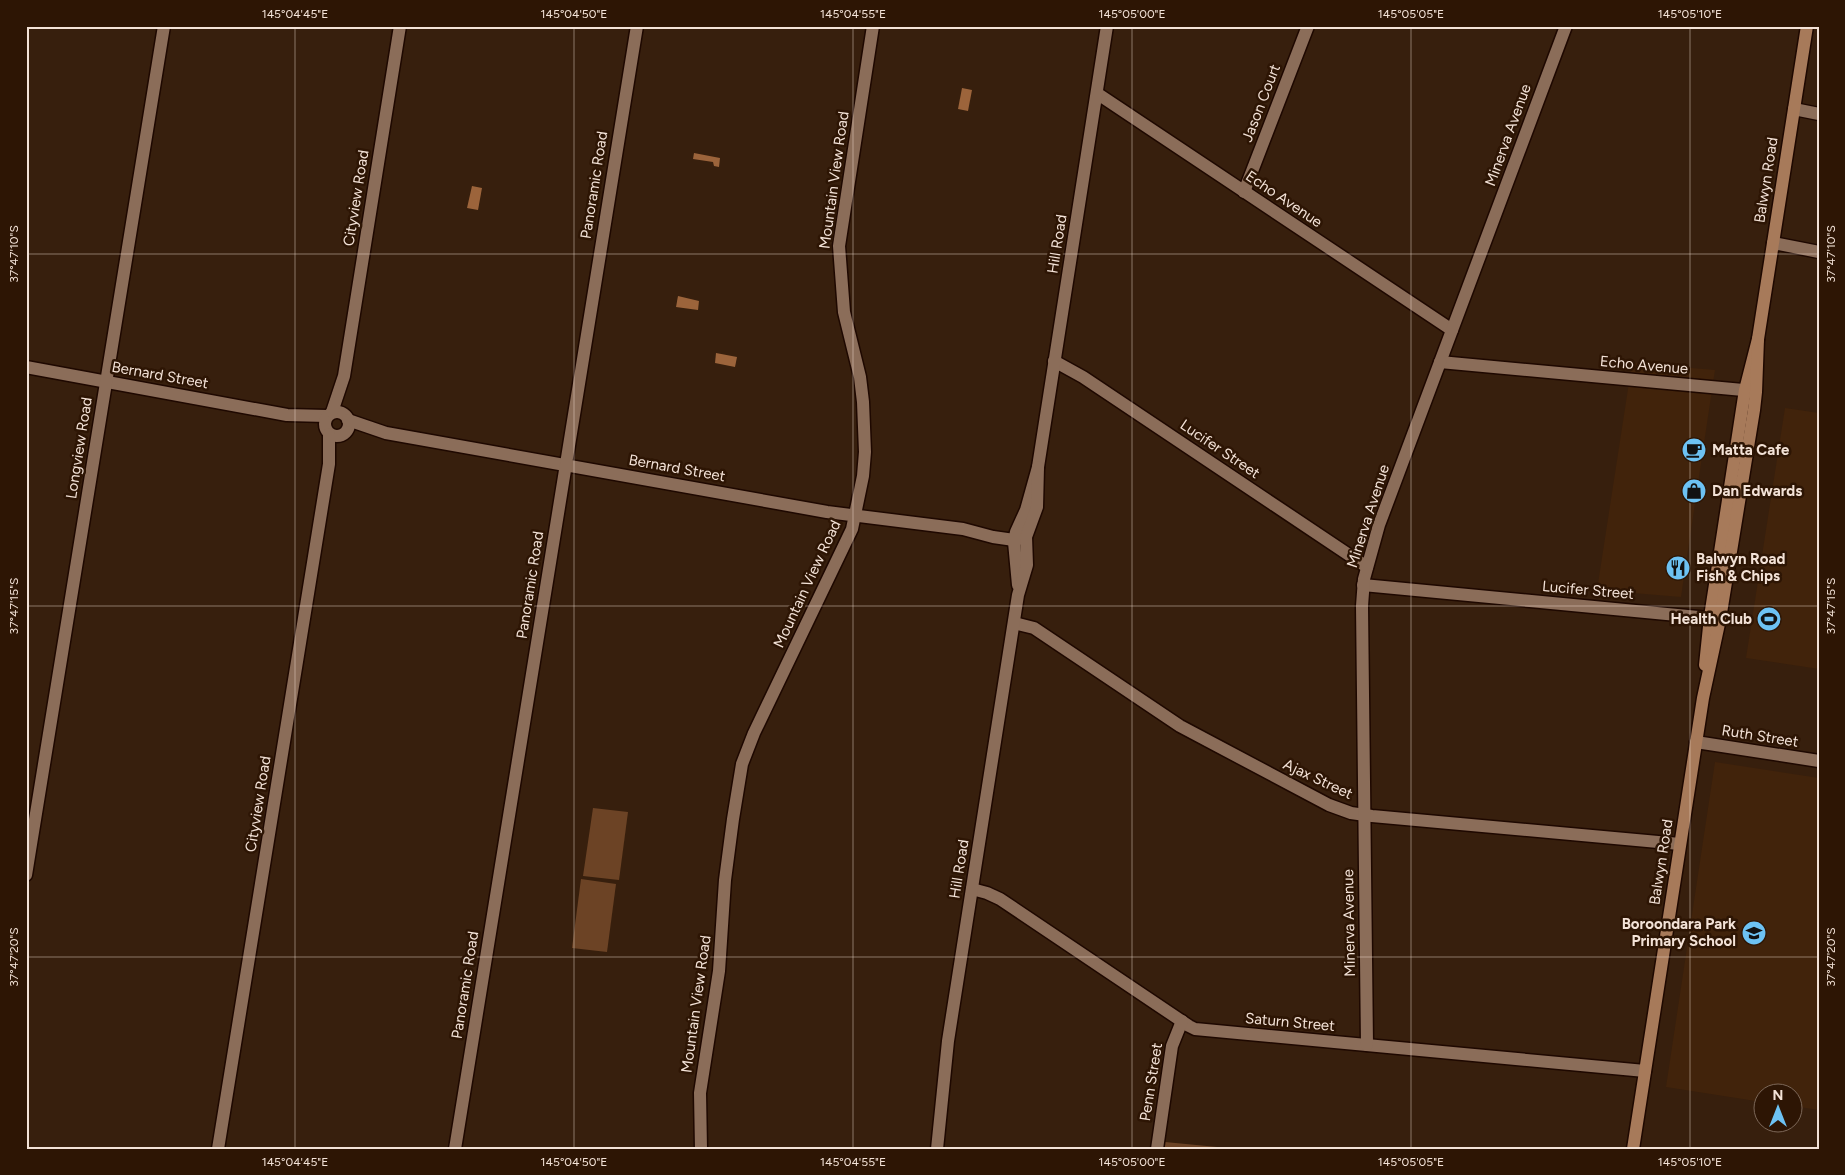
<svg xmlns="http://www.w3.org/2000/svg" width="1845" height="1175" font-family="Figtree,sans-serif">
  <rect width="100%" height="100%" fill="#371f0d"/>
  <!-- built -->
  <g fill="#41230b">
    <polygon points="1632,363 1715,370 1681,597 1597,590"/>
    <polygon points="1785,408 1819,413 1819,669 1746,658"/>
    <polygon points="1715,762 1819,778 1819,1110 1793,1106 1792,1092 1762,1092 1762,1102 1666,1087"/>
  </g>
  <!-- green -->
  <g fill="#6c4325">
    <polygon points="593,808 628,812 619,880 583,876"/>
    <polygon points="581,879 616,884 607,952 572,948"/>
    <polygon points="1165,1142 1238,1149 1164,1149"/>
  </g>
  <!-- water -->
  <g fill="#9c643b">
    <polygon points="962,88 972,90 968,111 958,109"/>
    <polygon points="694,153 720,158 719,167 714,166 713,162 693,159"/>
    <polygon points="472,186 482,188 478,210 467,208"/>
    <polygon points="678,296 699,301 698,310 676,307"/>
    <polygon points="716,353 737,357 735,367 715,363"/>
  </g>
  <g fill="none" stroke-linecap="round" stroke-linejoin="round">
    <defs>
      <g id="street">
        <polyline points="1098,94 1452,330"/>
        <polyline points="1794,109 1819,114"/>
        <polyline points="1244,192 1308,26"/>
        <polyline points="1773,243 1819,252"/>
        <polyline points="1054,361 1083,377 1367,567"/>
        <polyline points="1440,362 1754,391"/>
        <polyline points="26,367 287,415 327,416"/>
        <circle cx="337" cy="424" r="12"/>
        <polyline points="332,412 344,376 400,26"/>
        <polyline points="348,420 386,433 827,512 963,529 993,537 1014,540 1026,537"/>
        <polyline points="1018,585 1014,542 1016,532 1026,510 1038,467 1107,26"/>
        <polyline points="1363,585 1719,619"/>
        <polyline points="1014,623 1034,628 1180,726 1329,805 1351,813 1372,816 1680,844"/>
        <polyline points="1696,742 1819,761"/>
        <polyline points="26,875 164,26"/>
        <polyline points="972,889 987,893 1000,899 1189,1026 1195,1029 1645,1071"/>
        <polyline points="1367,1045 1362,606 1364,579 1379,525 1566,26"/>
        <polyline points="218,1149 329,464 329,434"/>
        <polyline points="455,1149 637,26"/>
        <polyline points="701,1149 700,1093 719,971 725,880 733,819 742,764 754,733 852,529 863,476 865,452 863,402 860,377 844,312 839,246 873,26"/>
        <polyline points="937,1149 948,1041 1018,595 1027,565 1026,537 1037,507 1038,467"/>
        <polyline points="1157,1149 1172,1046 1182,1021"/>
      </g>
      <g id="secondary">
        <polyline points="1705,665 1710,617 1745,390 1758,339 1807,26"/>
        <polyline points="1633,1149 1703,698 1720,619 1754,410 1756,392 1758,339"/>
      </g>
    </defs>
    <!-- street casing -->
    <use href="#street" stroke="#1e0800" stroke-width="15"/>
    <!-- secondary casing -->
    <use href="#secondary" stroke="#1e0800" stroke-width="15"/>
    <!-- street -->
    <use href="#street" stroke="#8b6d59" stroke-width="12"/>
    <!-- secondary -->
    <use href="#secondary" stroke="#a77a5a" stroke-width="12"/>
  </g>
  <!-- ticks -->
  <path fill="none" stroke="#f3e2d7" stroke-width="1" stroke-opacity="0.45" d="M295 26V1149M574 26V1149M853 26V1149M1132 26V1149M1411 26V1149M1690 26V1149M26 254H1819M26 606H1819M26 957H1819"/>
  <!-- icons -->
  <defs>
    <symbol id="cafe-disc" viewBox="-11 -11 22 22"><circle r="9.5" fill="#6dc2f3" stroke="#2d1504"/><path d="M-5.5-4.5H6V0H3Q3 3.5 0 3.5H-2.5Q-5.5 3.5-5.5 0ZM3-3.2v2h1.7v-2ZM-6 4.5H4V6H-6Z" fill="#111"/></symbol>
    <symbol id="shop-disc" viewBox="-11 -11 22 22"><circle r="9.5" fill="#6dc2f3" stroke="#2d1504"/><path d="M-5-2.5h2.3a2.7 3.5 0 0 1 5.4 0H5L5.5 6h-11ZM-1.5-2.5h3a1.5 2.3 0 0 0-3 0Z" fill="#111"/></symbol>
    <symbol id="restaurant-disc" viewBox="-11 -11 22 22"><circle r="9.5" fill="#6dc2f3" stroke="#2d1504"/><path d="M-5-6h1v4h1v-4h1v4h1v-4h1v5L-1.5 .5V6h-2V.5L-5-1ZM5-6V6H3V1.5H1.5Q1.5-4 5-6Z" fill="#111"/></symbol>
    <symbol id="stadium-disc" viewBox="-11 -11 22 22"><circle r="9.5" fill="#6dc2f3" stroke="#2d1504"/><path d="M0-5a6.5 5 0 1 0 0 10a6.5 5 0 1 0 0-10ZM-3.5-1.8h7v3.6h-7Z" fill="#111"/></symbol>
    <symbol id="school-disc" viewBox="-11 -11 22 22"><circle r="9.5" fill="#6dc2f3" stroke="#2d1504"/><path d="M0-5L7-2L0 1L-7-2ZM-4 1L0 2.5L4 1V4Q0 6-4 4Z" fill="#111"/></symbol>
  </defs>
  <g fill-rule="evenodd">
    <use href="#cafe-disc" x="1680" y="436" width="28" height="28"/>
    <use href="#shop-disc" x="1680" y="477" width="28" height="28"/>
    <use href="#restaurant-disc" x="1664" y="554" width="28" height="28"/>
    <use href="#stadium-disc" x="1755" y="605" width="28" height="28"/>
    <use href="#school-disc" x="1740" y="919" width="28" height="28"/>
  </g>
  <g text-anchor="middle" stroke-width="5" stroke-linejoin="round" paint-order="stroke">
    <!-- street labels -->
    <g font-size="15" fill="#f3e2d7" stroke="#2d1504">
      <text transform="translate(1261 103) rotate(-69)" y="5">Jason Court</text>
      <text transform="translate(1508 135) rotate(-70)" y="5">Minerva Avenue</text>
      <text transform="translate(834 180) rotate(-82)" y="5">Mountain View Road</text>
      <text transform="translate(1766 180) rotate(-81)" y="5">Balwyn Road</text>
      <text transform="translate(594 185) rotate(-81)" y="5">Panoramic Road</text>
      <text transform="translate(356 198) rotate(-81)" y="5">Cityview Road</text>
      <text transform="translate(1284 199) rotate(34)" y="5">Echo Avenue</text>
      <text transform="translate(1057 244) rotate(-81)" y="5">Hill Road</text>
      <text transform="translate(1644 365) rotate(5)" y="5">Echo Avenue</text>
      <text transform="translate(160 375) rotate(10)" y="5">Bernard Street</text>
      <text transform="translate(79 448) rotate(-81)" y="5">Longview Road</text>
      <text transform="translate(1220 449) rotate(34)" y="5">Lucifer Street</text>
      <text transform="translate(677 468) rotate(10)" y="5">Bernard Street</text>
      <text transform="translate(1368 516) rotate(-72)" y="5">Minerva Avenue</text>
      <text transform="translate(807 584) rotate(-65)" y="5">Mountain View Road</text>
      <text transform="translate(530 585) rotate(-81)" y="5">Panoramic Road</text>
      <text transform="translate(1588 590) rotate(5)" y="5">Lucifer Street</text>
      <text transform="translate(1760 736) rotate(9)" y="5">Ruth Street</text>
      <text transform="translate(1318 779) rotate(25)" y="5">Ajax Street</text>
      <text transform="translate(258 804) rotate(-81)" y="5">Cityview Road</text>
      <text transform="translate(1661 862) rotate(-81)" y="5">Balwyn Road</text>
      <text transform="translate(959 869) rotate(-81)" y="5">Hill Road</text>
      <text transform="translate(1349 923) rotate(-91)" y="5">Minerva Avenue</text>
      <text transform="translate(465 985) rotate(-81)" y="5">Panoramic Road</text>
      <text transform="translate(696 1004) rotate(-82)" y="5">Mountain View Road</text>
      <text transform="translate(1290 1022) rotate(5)" y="5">Saturn Street</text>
      <text transform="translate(1151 1082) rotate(-81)" y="5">Penn Street</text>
    </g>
    <!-- poi labels -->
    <g font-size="15" font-weight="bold" fill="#f3e2d7" stroke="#2d1504" text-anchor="start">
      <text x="1712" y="455">Matta Cafe</text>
      <text x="1712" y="496">Dan Edwards</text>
      <text x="1696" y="564">Balwyn Road<tspan x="1696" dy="17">Fish &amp; Chips</tspan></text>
      <text x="1752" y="624" text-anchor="end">Health Club</text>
      <text x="1736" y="929" text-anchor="end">Boroondara Park<tspan x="1736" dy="17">Primary School</tspan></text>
    </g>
  </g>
  <!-- border -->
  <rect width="1845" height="1175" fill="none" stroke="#2d1504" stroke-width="55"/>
  <!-- north arrow -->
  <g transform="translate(1778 1108)"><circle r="24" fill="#2d1504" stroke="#7c6758"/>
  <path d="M0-4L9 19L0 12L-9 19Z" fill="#6dc2f3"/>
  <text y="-8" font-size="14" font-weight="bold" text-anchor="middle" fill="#f3e2d7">N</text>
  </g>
  <rect x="28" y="28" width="1790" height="1120" fill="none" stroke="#f3e2d7" stroke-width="2"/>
  <g font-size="12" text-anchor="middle" fill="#f3e2d7">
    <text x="295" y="18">145°04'45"E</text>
    <text x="574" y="18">145°04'50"E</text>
    <text x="853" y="18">145°04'55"E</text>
    <text x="1132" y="18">145°05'00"E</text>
    <text x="1411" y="18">145°05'05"E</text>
    <text x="1690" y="18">145°05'10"E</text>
    <text transform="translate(14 254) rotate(-90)" y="4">37°47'10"S</text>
    <text transform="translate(1831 254) rotate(-90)" y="4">37°47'10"S</text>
    <text transform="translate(14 606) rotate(-90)" y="4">37°47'15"S</text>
    <text transform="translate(1831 606) rotate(-90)" y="4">37°47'15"S</text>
    <text transform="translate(14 957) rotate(-90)" y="4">37°47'20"S</text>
    <text transform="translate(1831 957) rotate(-90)" y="4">37°47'20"S</text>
    <text x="295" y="1166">145°04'45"E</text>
    <text x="574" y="1166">145°04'50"E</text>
    <text x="853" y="1166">145°04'55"E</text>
    <text x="1132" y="1166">145°05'00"E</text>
    <text x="1411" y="1166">145°05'05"E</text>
    <text x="1690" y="1166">145°05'10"E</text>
  </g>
</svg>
